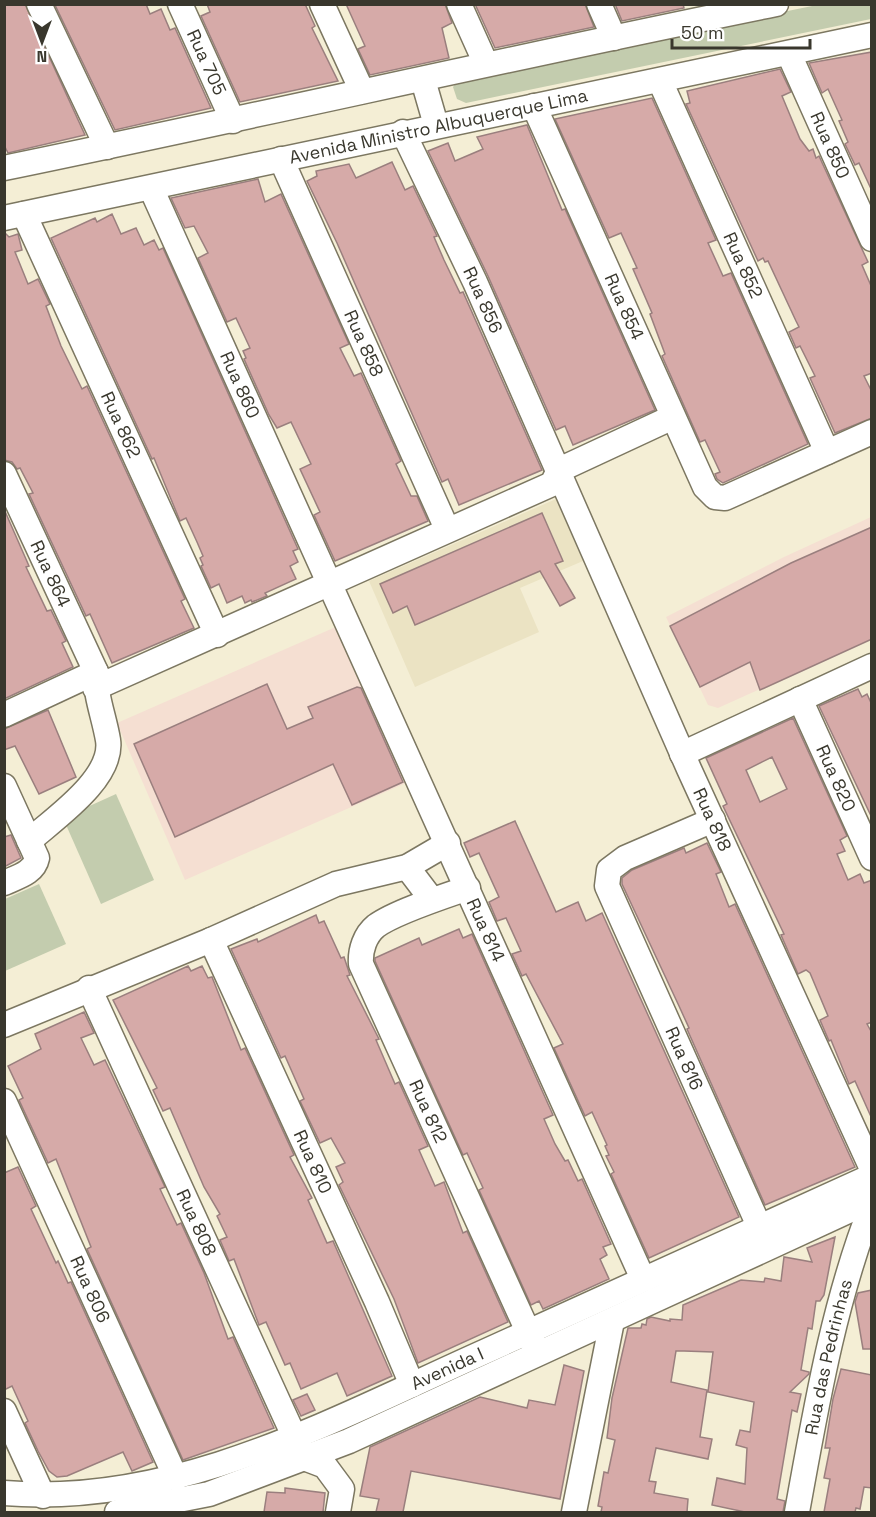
<svg xmlns="http://www.w3.org/2000/svg" width="876" height="1517" font-family="'Space Grotesk',sans-serif">
  <rect width="100%" height="100%" fill="#f4eed5"/>
  <!-- built -->
  <polygon fill="#ebe3c3" points="556,499 583,561 520,588 539,632 415,687 369,581"/>
  <!-- education -->
  <g fill="#f5dfd2">
    <polygon points="871,517 871,639 718,708 708,705 666,617 784,557"/>
    <polygon points="338,626 406,783 185,880 117,723"/>
  </g>
  <!-- green -->
  <g fill="#c3ccae">
    <polygon points="817,5 871,5 871,19 466,103 457,99 453,87 459,79"/>
    <polygon points="116,794 154,880 101,904 63,818"/>
    <polygon points="39,884 66,944 5,971 5,899"/>
  </g>
  <!-- building -->
  <g fill="#d6aaa8" stroke="#9a7f7e" stroke-width="1.5" fill-rule="evenodd">
    <polygon points="4,4 25,4 85,135 8,153 4,145"/>
    <polygon points="146,4 150,14 161,9 170,30 175,28 211,108 115,130 55,5"/>
    <polygon points="207,4 305,4 315,26 312,28 338,81 240,102 201,16 210,12"/>
    <polygon points="346,4 445,4 452,23 442,28 449,58 370,75 358,49 365,46"/>
    <polygon points="475,4 585,4 594,27 495,48"/>
    <polygon points="615,4 683,4 684,8 622,21"/>
    <polygon points="872,52 872,191 859,163 855,165 845,144 848,142 839,121 842,120 828,89 822,93 809,63"/>
    <polygon points="780,69 791,92 782,96 800,139 809,151 813,149 816,158 819,156 868,262 862,265 872,288 872,373 864,376 872,392 872,418 835,433 810,378 815,376 800,346 796,348 789,332 799,327 796,321 768,261 765,262 763,258 758,261 686,104 690,103 687,91"/>
    <polygon points="652,98 716,240 708,243 723,276 731,273 808,444 723,483 717,479 715,474 720,472 705,440 700,442 662,356 665,354 650,314 652,313 633,269 637,268 621,233 609,238 555,119"/>
    <polygon points="527,125 562,210 565,209 655,410 573,445 565,426 556,430 488,276 428,151 448,143 455,161 483,149 477,137"/>
    <polygon points="392,162 405,190 413,186 437,236 434,237 444,260 460,293 463,292 542,470 459,505 448,479 442,482 337,243 307,181 317,176 316,171 349,164 356,178"/>
    <polygon points="258,179 265,202 281,194 349,344 340,348 354,376 361,373 401,461 396,464 411,496 417,496 428,521 335,561 314,515 320,512 300,469 311,464 291,422 277,428 269,415 244,359 246,358 243,351 250,348 236,318 227,322 198,258 208,253 194,226 185,228 171,198"/>
    <polygon points="112,214 121,234 136,228 144,245 154,240 159,250 163,248 298,549 293,551 298,562 290,566 296,579 265,593 267,596 252,602 251,600 245,603 242,596 227,603 219,584 211,588 201,566 203,565 200,558 203,556 197,542 186,518 180,521 154,458 152,459 51,238 95,218 97,222"/>
    <polygon points="4,232 9,237 18,234 22,250 15,252 28,284 38,279 50,304 46,306 61,346 82,389 87,386 185,599 181,601 194,628 112,663 90,614 86,616 29,494 33,493 20,468 17,469 12,462 4,460"/>
    <polygon points="4,509 29,566 26,567 47,611 51,610 66,641 62,643 73,667 4,699"/>
    <polygon points="542,513 563,561 555,564 575,598 560,606 540,571 415,625 407,606 393,613 380,584"/>
    <polygon points="872,527 872,639 760,690 750,662 700,687 670,626 791,563"/>
    <polygon points="267,684 287,729 313,718 308,707 357,687 361,688 403,782 352,805 333,764 175,837 134,744"/>
    <polygon points="858,689 862,697 867,694 872,705 872,818 819,706"/>
    <polygon points="48,710 76,777 39,794 15,746 4,750 4,729"/>
    <path d="M793 718 847 836 840 840 845 851 837 854 848 880 860 874 864 883 872 880V1022L867 1024 872 1033V1119L855 1081 849 1084 831 1040 829 1041 820 1020 828 1016 810 973 806 970 798 974 781 935 784 934 723 806 727 804 706 758ZM772 757 787 789 760 802 746 770Z"/>
    <polygon points="515,821 556,912 578,902 586,921 602,913 739,1217 649,1258 611,1174 614,1172 606,1156 609,1155 605,1146 607,1145 592,1112 585,1116 554,1048 563,1044 526,974 522,976 512,954 521,951 506,918 497,921 489,902 499,897 479,853 470,857 464,843"/>
    <polygon points="11,835 21,858 4,867 4,837"/>
    <polygon points="707,843 721,872 716,874 729,907 735,904 855,1167 765,1205 687,1029 689,1028 679,1006 622,884 622,878 632,870 684,848 686,853"/>
    <polygon points="316,915 319,923 324,921 341,958 344,957 350,975 347,976 379,1039 376,1040 395,1084 399,1082 428,1146 419,1150 435,1186 444,1182 463,1233 467,1231 508,1322 418,1363 394,1299 339,1185 343,1182 336,1167 345,1163 331,1138 320,1143 300,1101 304,1099 285,1056 281,1058 231,949 257,939 258,942"/>
    <polygon points="459,929 463,938 472,934 553,1115 544,1119 555,1144 565,1161 568,1160 578,1181 582,1179 611,1244 603,1247 607,1255 600,1259 609,1279 543,1309 539,1301 531,1305 479,1190 483,1188 467,1153 463,1155 375,961 375,958 419,938 422,945"/>
    <polygon points="188,966 191,971 202,966 208,978 212,977 241,1050 245,1048 294,1155 290,1157 312,1198 308,1200 327,1243 333,1241 392,1376 347,1396 337,1373 301,1389 290,1363 285,1365 266,1322 259,1325 234,1259 229,1261 220,1240 227,1237 217,1216 220,1214 204,1187 170,1108 163,1111 153,1090 157,1088 113,1000"/>
    <polygon points="84,1012 94,1033 81,1038 94,1065 105,1060 165,1187 160,1189 177,1225 181,1223 204,1273 228,1339 233,1337 274,1428 183,1460 87,1249 91,1247 56,1159 48,1163 19,1100 23,1098 8,1066 41,1049 35,1034"/>
    <polygon points="18,1167 36,1206 31,1209 56,1263 58,1261 68,1283 71,1282 153,1462 132,1471 123,1452 67,1476 57,1477 49,1471 38,1451 25,1423 28,1421 12,1386 4,1390 4,1173"/>
    <polygon points="835,1237 824,1295 820,1301 816,1301 812,1329 808,1328 801,1370 809,1372 809,1374 790,1392 801,1394 797,1412 792,1410 777,1499 785,1501 783,1512 745,1512 712,1505 717,1478 745,1484 747,1448 736,1445 740,1430 750,1432 754,1402 708,1392 713,1352 684,1351 676,1351 671,1382 707,1390 700,1437 712,1439 708,1459 656,1448 649,1481 656,1482 654,1493 688,1499 687,1512 601,1512 602,1507 598,1506 604,1472 608,1473 615,1440 607,1438 612,1398 628,1328 641,1328 642,1324 646,1325 647,1319 651,1317 670,1321 670,1319 682,1320 683,1305 741,1280 764,1282 765,1278 781,1281 784,1257 812,1262 807,1248"/>
    <polygon points="872,1290 872,1349 863,1349 855,1302 858,1293"/>
    <polygon points="564,1365 584,1371 560,1499 411,1471 403,1512 376,1512 379,1499 360,1496 370,1447 480,1397 527,1408 529,1400 555,1405"/>
    <polygon points="841,1369 872,1375 872,1488 864,1487 860,1509 856,1508 855,1512 824,1512 830,1479 824,1478 830,1448 825,1448 833,1399"/>
    <polygon points="307,1394 315,1410 301,1416 293,1400"/>
    <polygon points="285,1488 325,1493 323,1512 264,1512 267,1492 285,1493"/>
  </g>
  <g fill="none" stroke-linecap="round" stroke-linejoin="round">
    <defs>
      <g id="minor">
        <polyline points="39,4 107,147"/>
        <path id="s1" d="M180 4 233 121"/>
        <polyline points="322,4 362,91"/>
        <polyline points="459,4 486,64"/>
        <polyline points="599,4 614,38"/>
        <path id="s2" d="M789 54 872 239"/>
        <polyline points="423,80 436,125"/>
        <path id="s3" d="M660 81 827 452"/>
        <path id="s4" d="M534 106 705 487 715 497 725 498 872 432"/>
        <path id="s5" d="M403 132 475 282 689 769 872 1169"/>
        <path id="s6" d="M281 159 447 529"/>
        <path d="M4 168C262 115 518 56 776 4"/>
        <path id="s7" d="M151 188 643 1279"/>
        <path id="s8" d="M24 214 217 635"/>
        <path id="s9" d="M4 218 872 35"/>
        <path id="s10" d="M4 474 96 672C95 696 104 716 108 740 114 778 55 818 29 841"/>
        <polyline points="95,688 552,484 559,470 673,417"/>
        <path id="s11" d="M800 699 872 858"/>
        <polyline points="4,715 96,672"/>
        <polyline points="682,754 872,666"/>
        <path d="M4 786 37 858C34 873 17 877 4 883"/>
        <path id="s12" d="M713 820 625 858 609 870 607 886 759 1226"/>
        <polyline points="407,867 432,900"/>
        <path id="s13" d="M468 888C445 896 395 912 376 926 365 935 360 950 361 964L535 1347"/>
        <path id="s14" d="M211 940 377 1302 412 1385"/>
        <path id="s15" d="M89 988 304 1458 325 1466 342 1489 338 1512"/>
        <polyline points="4,1025 211,940 336,884 407,867 448,843"/>
        <path id="s16" d="M4 1101 176 1478"/>
        <polyline points="4,1411 43,1496"/>
        <path id="s17" d="M4 1493C176 1507 332 1420 484 1352 613 1294 742 1234 872 1176"/>
        <polyline points="117,1512 209,1494 349,1441 872,1200"/>
        <polyline points="574,1512 612,1321"/>
        <path id="s18" d="M797 1512C816 1408 833 1304 872 1205"/>
      </g>
    </defs>
    <!-- minor casing -->
    <use href="#minor" stroke="#7c7761" stroke-width="27"/>
    <!-- minor -->
    <use href="#minor" stroke="#fff" stroke-width="24"/>
  </g>
  <g text-anchor="middle" stroke-width="6" stroke-linejoin="round" paint-order="stroke">
    <!-- street labels -->
    <g font-size="18" fill="#39372d" stroke="#fff">
      <text dy="6" stroke="none"><textPath href="#s1" startOffset="64">Rua 705</textPath></text>
      <text dy="6" stroke="none"><textPath href="#s9" startOffset="444">Avenida Ministro Albuquerque Lima</textPath></text>
      <text dy="6" stroke="none"><textPath href="#s2" startOffset="100">Rua 850</textPath></text>
      <text dy="6" stroke="none"><textPath href="#s3" startOffset="202">Rua 852</textPath></text>
      <text dy="6" stroke="none"><textPath href="#s5" startOffset="186">Rua 856</textPath></text>
      <text dy="6" stroke="none"><textPath href="#s4" startOffset="220">Rua 854</textPath></text>
      <text dy="6" stroke="none"><textPath href="#s6" startOffset="202">Rua 858</textPath></text>
      <text dy="6" stroke="none"><textPath href="#s7" startOffset="216">Rua 860</textPath></text>
      <text dy="6" stroke="none"><textPath href="#s8" startOffset="232">Rua 862</textPath></text>
      <text dy="6" stroke="none"><textPath href="#s10" startOffset="110">Rua 864</textPath></text>
      <text dy="6" stroke="none"><textPath href="#s11" startOffset="87">Rua 820</textPath></text>
      <text dy="6" stroke="none"><textPath href="#s5" startOffset="754">Rua 818</textPath></text>
      <text dy="6" stroke="none"><textPath href="#s7" startOffset="814">Rua 814</textPath></text>
      <text dy="6" stroke="none"><textPath href="#s12" startOffset="321">Rua 816</textPath></text>
      <text dy="6" stroke="none"><textPath href="#s13" startOffset="304">Rua 812</textPath></text>
      <text dy="6" stroke="none"><textPath href="#s14" startOffset="244">Rua 810</textPath></text>
      <text dy="6" stroke="none"><textPath href="#s15" startOffset="258">Rua 808</textPath></text>
      <text dy="6" stroke="none"><textPath href="#s16" startOffset="207">Rua 806</textPath></text>
      <text dy="6" stroke="none"><textPath href="#s18" startOffset="158">Rua das Pedrinhas</textPath></text>
      <text dy="6" stroke="none"><textPath href="#s17" startOffset="466">Avenida I</textPath></text>
    </g>
  </g>
  <!-- border -->
  <rect width="876" height="1517" fill="none" stroke="#39372d" stroke-width="12"/>
  <!-- north arrow -->
  <g transform="translate(42 42) rotate(180)" stroke="#ffffff" stroke-width="4.5" paint-order="stroke">
  <path d="M0-4.5L10 22L0 15L-10 22Z" fill="#39372d"/>
  <text y="-9" font-size="16" font-weight="bold" text-anchor="middle" fill="#39372d">N</text>
  </g>
  <!-- scale -->
  <path d="M672 39v9h138v-9" fill="none" stroke="#39372d" stroke-width="3"/>
  <text x="681" y="39" font-size="18" fill="#39372d" stroke="#ffffff" stroke-width="4.5" paint-order="stroke">50 m</text>
</svg>
